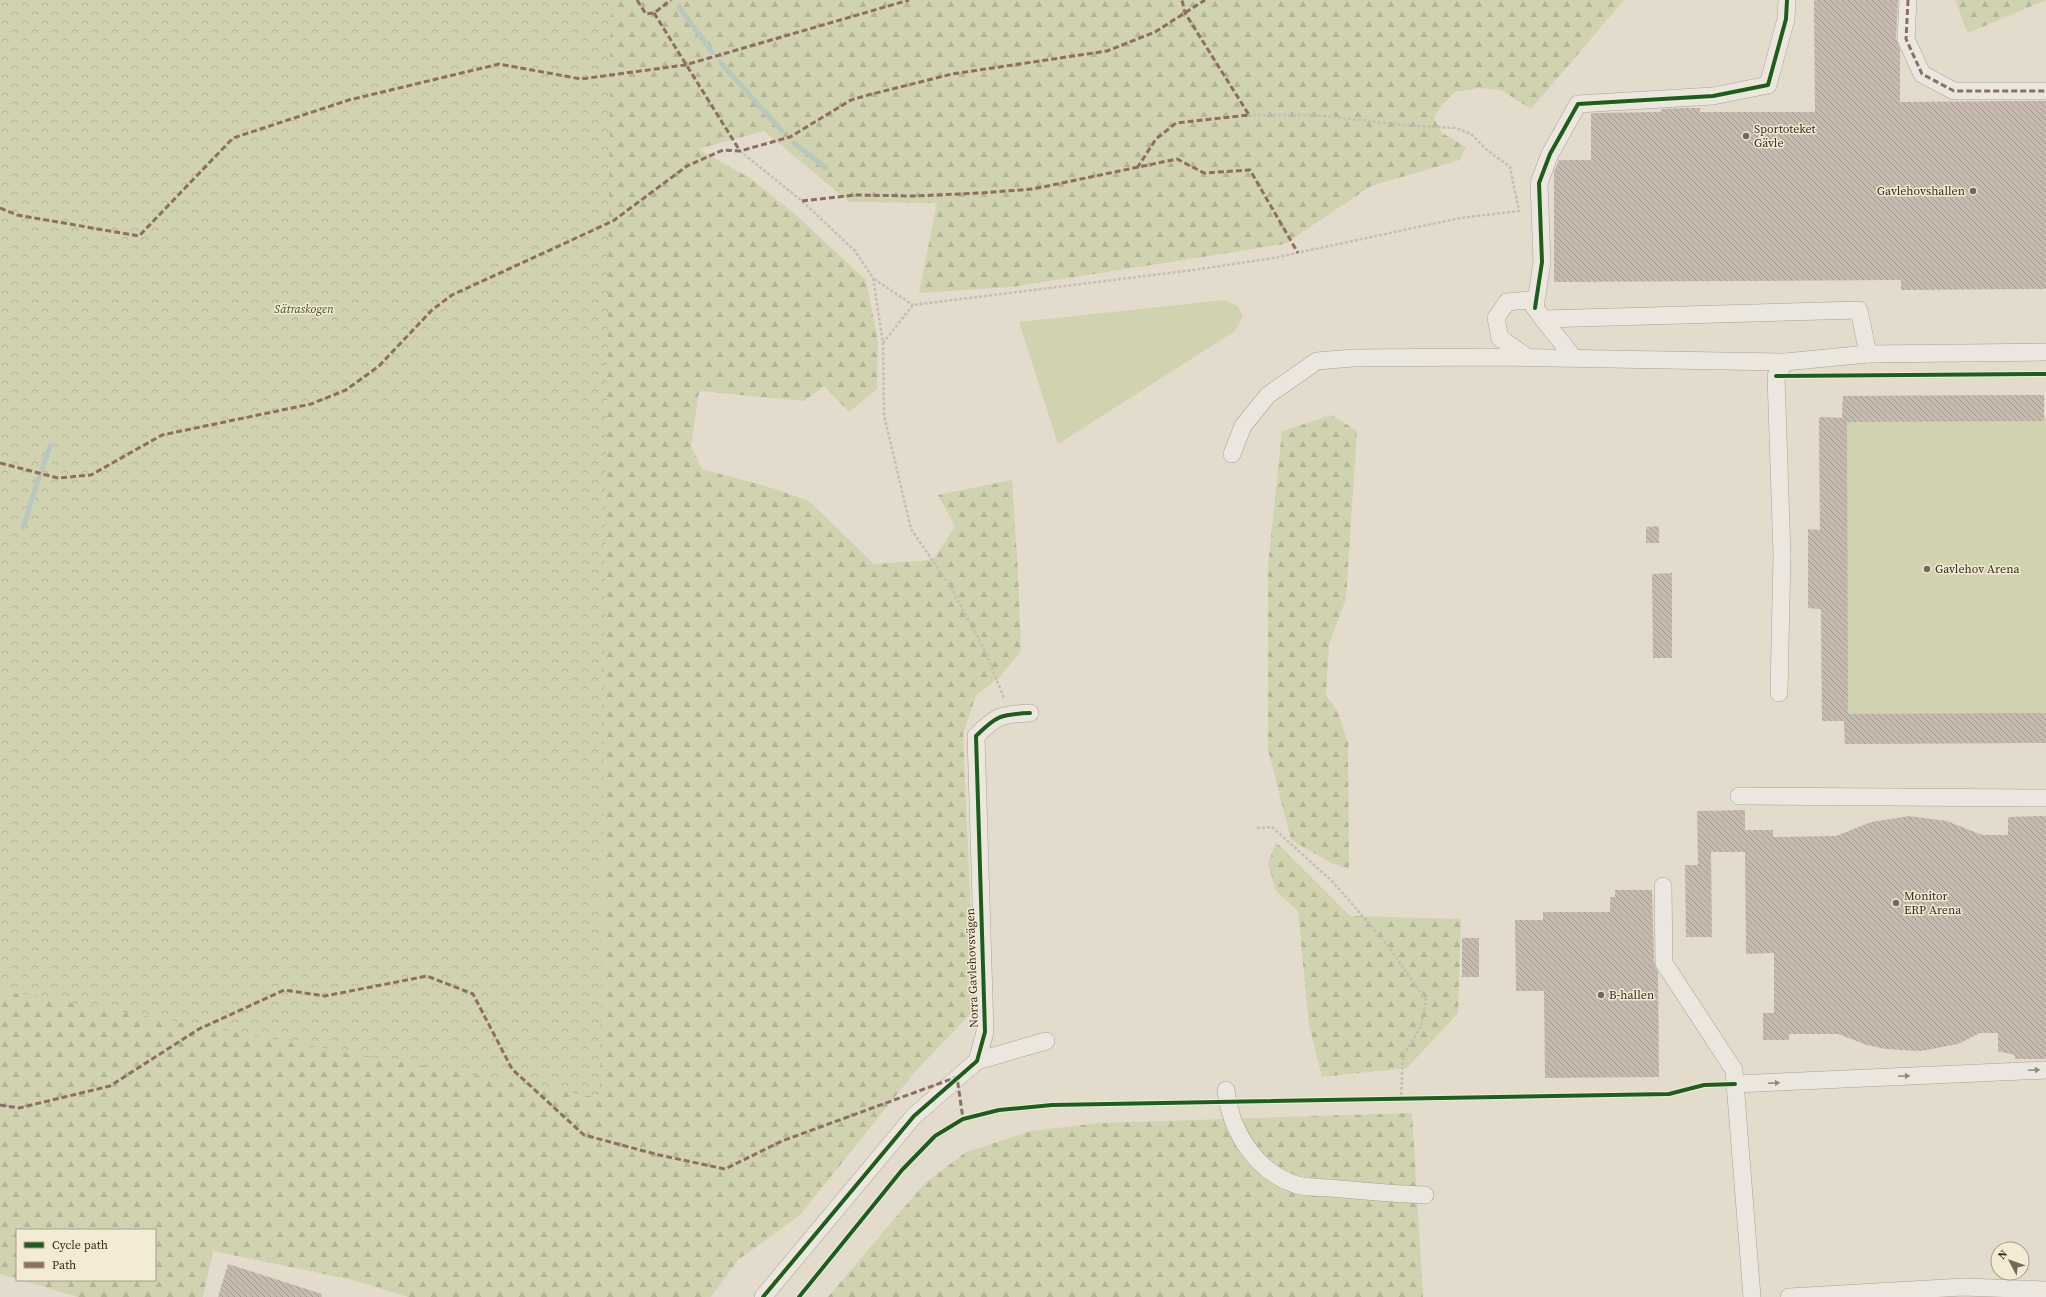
<svg xmlns="http://www.w3.org/2000/svg" width="2046" height="1297" font-family="'Source Serif 4',serif">
  <defs>
    <pattern id="forest-firs" width="22" height="20" patternUnits="userSpaceOnUse"><rect width="22" height="20" fill="#d1d2b0"/><path d="M5 1l3.5 6h-7zM16 11l3.5 6h-7z" fill="#b4b497"/></pattern>
    <pattern id="park-crowns" width="20" height="18" patternUnits="userSpaceOnUse"><rect width="20" height="18" fill="#d1d2b0"/><path d="M2 6a3 3 0 1 1 6 0M12 15a3 3 0 1 1 6 0" fill="none" stroke="#b4b497"/></pattern>
    <pattern id="building-back-hatch" width="6" height="6" patternUnits="userSpaceOnUse"><rect width="6" height="6" fill="#c6bbae"/><path d="M-1 5l2 2M0 0l6 6M5-1l2 2" fill="none" stroke="#a2988d"/></pattern>
  </defs>
  <rect width="100%" height="100%" fill="#e3dccd"/>
  <!-- forest -->
  <g fill="url(#forest-firs)">
    <polygon points="0,0 1624,0 1531,109 1501,90 1479,88 1455,92 1443,104 1434,118 1442,133 1466,147 1460,160 1371,186 1285,244 1012,287 919,293 937,203 849,202 764,131 698,149 750,178 795,214 866,280 878,342 877,389 849,412 824,386 804,401 699,391 691,446 702,469 772,488 809,501 874,564 933,560 955,526 938,495 1012,480 1018,573 1021,651 999,678 976,695 963,734 975,1009 914,1073 800,1215 738,1260 711,1297 408,1297 353,1280 213,1251 203,1297 78,1297 21,1280 155,1280 155,1230 17,1230 17,1279 0,1274"/>
    <polygon points="1955,0 2046,0 1968,33"/>
    <polygon points="1332,415 1357,431 1346,599 1329,644 1326,695 1338,712 1348,743 1349,869 1331,863 1291,840 1268,749 1268,566 1282,431"/>
    <polygon points="1276,842 1350,916 1461,919 1458,1013 1407,1068 1322,1077 1309,1025 1298,911 1276,891 1268,864"/>
    <polygon points="1412,1113 1423,1297 828,1297 924,1184 966,1152 1031,1131 1099,1123"/>
  </g>
  <!-- park -->
  <polygon fill="url(#park-crowns)" points="0,0 611,0 600,1098 0,990"/>
  <!-- pitch -->
  <g fill="#d1d2b0">
    <polygon points="1224,300 1238,306 1243,316 1235,331 1058,444 1019,322"/>
    <polygon points="2044,395 2044,417 2046,418 2046,743 1845,744 1844,721 1822,721 1821,609 1808,608 1808,529 1820,530 1819,417 1842,418 1843,396"/>
  </g>
  <g fill="none" stroke-linecap="round" stroke-linejoin="round">
    <!-- stream -->
    <g stroke="#b8c8be" stroke-width="5">
      <polyline points="679,7 712,52"/>
      <polyline points="720,62 782,131"/>
      <polyline points="794,143 826,168"/>
      <polyline points="42,469 50,446"/>
      <polyline points="23,528 39,477"/>
    </g>
  </g>
  <!-- building -->
  <g fill="url(#building-back-hatch)">
    <polygon points="1814,0 1898,0 1896,38 1900,49 1900,102 2046,101 2046,289 1901,290 1901,280 1554,282 1554,172 1559,160 1591,160 1591,113 1661,112 1661,109 1687,108 1700,108 1700,112 1815,112"/>
    <polygon points="2044,395 2044,421 1847,422 1848,714 2046,713 2046,743 1845,744 1844,721 1822,721 1821,609 1808,608 1808,529 1820,530 1819,417 1842,418 1843,396"/>
    <polygon points="1659,526 1659,543 1646,543 1646,527"/>
    <polygon points="1672,573 1672,658 1653,658 1652,574"/>
    <polygon points="1745,810 1745,830 1773,830 1773,837 1836,836 1871,822 1909,816 1947,821 1982,835 2008,835 2008,817 2046,816 2046,1059 2015,1059 2015,1055 1998,1051 1998,1033 1980,1033 1958,1044 1921,1051 1886,1049 1867,1045 1838,1034 1789,1034 1789,1040 1763,1040 1763,1013 1774,1013 1774,953 1746,954 1745,852 1711,852 1712,937 1686,937 1685,865 1698,865 1697,811"/>
    <polygon points="1615,890 1652,890 1654,963 1658,972 1659,1077 1545,1078 1544,991 1516,991 1515,920 1543,920 1543,912 1610,912 1610,897 1615,897"/>
    <rect x="1462" y="938" width="17" height="39"/>
    <polygon points="228,1264 322,1294 322,1297 218,1297"/>
  </g>
  <g fill="none" stroke-linecap="round" stroke-linejoin="round">
    <defs>
      <g id="minor">
        <polyline points="1908,0 1906,39 1922,74 1954,91 2046,91"/>
        <polyline points="1535,308 1542,262 1539,183 1550,154 1578,104 1713,96 1768,85 1786,19 1787,0"/>
        <polyline points="1543,319 1574,358"/>
        <polyline points="1527,357 1500,338 1496,318 1507,302 1529,300 1543,319 1859,310 1868,354"/>
        <polyline points="1232,454 1243,426 1268,395 1317,361 1353,358 1491,357 1785,362 1868,354 2046,352"/>
        <polyline points="1779,693 1782,555 1776,376 1785,362"/>
        <polyline points="1739,796 2046,798"/>
        <polyline points="1663,886 1664,963 1734,1070 1752,1297"/>
        <polyline points="977,1061 1046,1041"/>
        <polyline points="1735,1084 2046,1070"/>
        <path d="M1226 1090C1230 1129 1254 1170 1294 1184 1304 1188 1319 1187 1330 1188 1362 1191 1393 1194 1425 1195"/>
        <path d="M763 1297 914 1116 977 1061 985 1032 976 736C996 716 1001 714 1030 713"/>
        <polyline points="1789,1297 1963,1287 2046,1290"/>
      </g>
    </defs>
    <!-- minor casing -->
    <use href="#minor" stroke="#a8a196" stroke-width="18"/>
    <!-- path -->
    <g stroke="#c4beb5" stroke-width="2.5" stroke-dasharray="3 2" stroke-linecap="butt">
      <polyline points="740,151 802,201 855,251 873,278 883,343 884,415 911,529 952,589 985,651 1004,698"/>
      <polyline points="874,279 913,305"/>
      <polyline points="883,343 913,305 1193,270 1273,258 1460,218 1519,211 1510,167 1487,150 1471,134 1456,128 1403,125 1316,115 1249,115"/>
      <polyline points="1257,828 1272,827 1332,881 1385,942 1426,1000 1421,1026 1403,1056 1401,1098"/>
    </g>
    <!-- minor -->
    <use href="#minor" stroke="#ece7de" stroke-width="17"/>
    <!-- quiet -->
    <g stroke="#8d6e63" stroke-width="3" stroke-dasharray="6 3" stroke-linecap="butt">
      <polyline points="637,0 646,14 654,13 671,0"/>
      <polyline points="1908,0 1906,39 1922,74 1954,91 2046,91"/>
      <polyline points="654,13 740,151"/>
      <polyline points="1137,168 1156,139 1176,123 1249,115 1185,13 1182,0"/>
      <polyline points="802,201 855,195 914,196 980,193 1033,189 1177,159 1204,173 1250,170 1298,253"/>
      <polyline points="0,208 17,215 139,236 233,138 349,100 499,64 581,79 685,65 909,0"/>
      <polyline points="0,463 58,478 91,475 162,435 311,404 346,390 379,366 432,310 452,295 613,221 687,166 723,150 740,151 790,137 851,100 868,95 952,74 1107,51 1155,32 1205,0"/>
      <polyline points="0,1105 19,1108 110,1086 199,1029 284,990 325,996 427,976 473,994 512,1069 584,1135 659,1155 725,1169 782,1141 957,1077 963,1119"/>
    </g>
    <defs>
      <g id="cycleway">
        <polyline points="1535,308 1542,262 1539,183 1550,154 1578,104 1713,96 1768,85 1786,19 1787,0"/>
        <polyline points="1776,376 2046,374"/>
        <path d="M763 1297 914 1116 977 1061 985 1032 976 736C996 716 1001 714 1030 713"/>
        <polyline points="799,1297 902,1170 935,1136 963,1119 999,1110 1052,1105 1669,1094 1704,1085 1735,1084"/>
      </g>
    </defs>
    <!-- cycleway casing -->
    <use href="#cycleway" stroke="#f3ebd4" stroke-width="6"/>
    <!-- cycleway -->
    <use href="#cycleway" stroke="#1b5e20" stroke-width="4"/>
  </g>
  <!-- one-way arrows -->
  <defs><path id="oneway-solid" d="M-6-.8H1V-3.2L6.5 0L1 3.2V.8H-6Z"/></defs>
  <g fill="#91887e">
    <use href="#oneway-solid" transform="translate(2034 1070) rotate(-3)"/>
    <use href="#oneway-solid" transform="translate(1904 1076) rotate(-3)"/>
    <use href="#oneway-solid" transform="translate(1774 1083) rotate(-3)"/>
  </g>
  <!-- markers -->
  <g fill="#73685c" stroke="#f3ebd4" stroke-width="1.5">
    <circle cx="1746" cy="136" r="4"/>
    <circle cx="1973" cy="191" r="4"/>
    <circle cx="1927" cy="569" r="4"/>
    <circle cx="1896" cy="903" r="4"/>
    <circle cx="1601" cy="995" r="4"/>
  </g>
  <g text-anchor="middle" stroke-width="3" stroke-linejoin="round" paint-order="stroke">
    <!-- poi labels -->
    <g font-size="12" fill="#362a1f" stroke="#f3ebd4" text-anchor="start">
      <text x="1754" y="133">Sportoteket<tspan x="1754" dy="14">Gävle</tspan></text>
      <text x="1965" y="195" text-anchor="end">Gavlehovshallen</text>
      <text x="1935" y="573">Gavlehov Arena</text>
      <text x="1904" y="900">Monitor<tspan x="1904" dy="14">ERP Arena</tspan></text>
      <text x="1609" y="999">B-hallen</text>
    </g>
    <!-- park labels -->
    <g font-size="12" font-style="italic" fill="#465127" stroke="#f3ebd4">
      <text x="304" y="313">Sätraskogen</text>
    </g>
    <!-- street labels -->
    <g font-size="12" fill="#362a1f" stroke="#f3ebd4">
      <text transform="translate(972 968) rotate(-92)" y="4">Norra Gavlehovsvägen</text>
    </g>
  </g>
  <!-- legend -->
  <rect x="16" y="1229" width="140" height="52" fill="#f3ebd4" stroke="#a79e8c"/>
  <rect x="24" y="1242" width="20" height="6" fill="#1b5e20" stroke="#a79e8c"/>
  <text x="52" y="1249" font-size="12" fill="#362a1f">Cycle path</text>
  <rect x="24" y="1262" width="20" height="6" fill="#8d6e63" stroke="#a79e8c"/>
  <text x="52" y="1269" font-size="12" fill="#362a1f">Path</text>
  <!-- north arrow -->
  <g transform="translate(2010 1261) rotate(311)"><circle r="19" fill="#f3ebd4" stroke="#a79e8c"/>
  <path d="M0-3L7 15L0 10L-7 15Z" fill="#73685c"/>
  <text y="-6" font-size="11" font-weight="bold" text-anchor="middle" fill="#362a1f">N</text>
  </g>
</svg>
